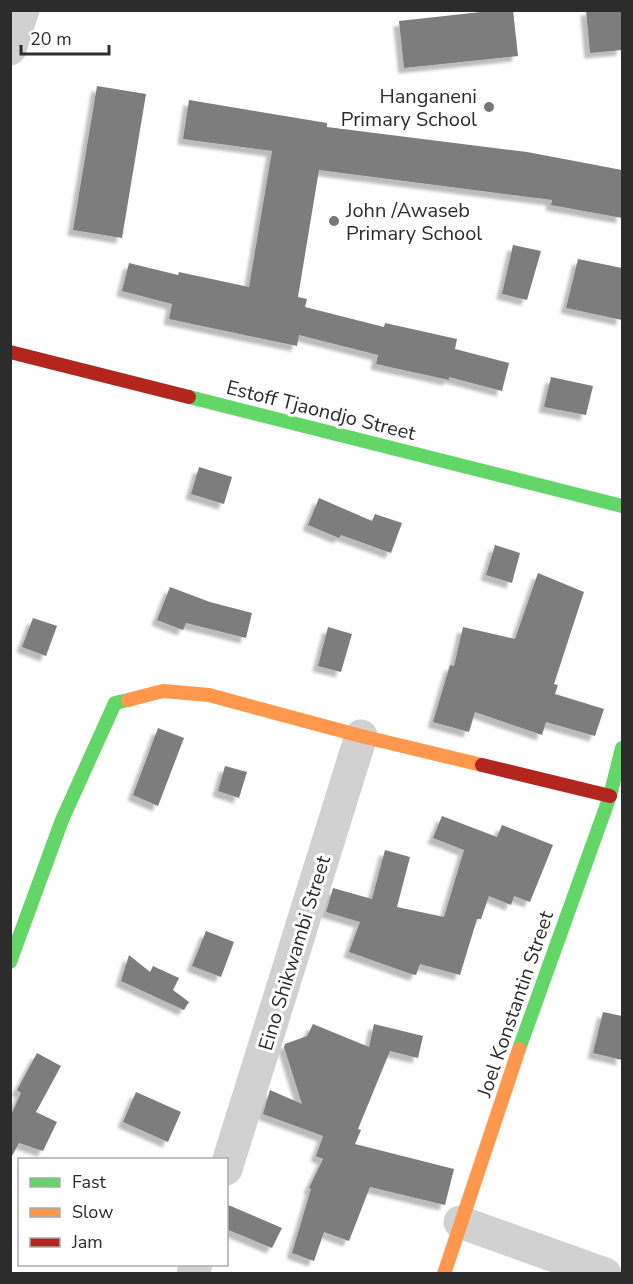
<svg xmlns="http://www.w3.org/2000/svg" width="633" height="1284" font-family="'Nunito Sans',sans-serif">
  <defs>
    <filter id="shadow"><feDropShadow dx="-5.5" dy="5.5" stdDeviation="1.5" flood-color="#0004"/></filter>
  </defs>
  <rect width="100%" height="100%" fill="#fff"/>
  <!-- building -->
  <g fill="#7d7d7d" filter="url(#shadow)">
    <polygon points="499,10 513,10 518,56 404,68 399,21"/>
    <polygon points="586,10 622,10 622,50 590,53"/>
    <polygon points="97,86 146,94 122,238 73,230"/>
    <polygon points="189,100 327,123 327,127 527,152 622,170 622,218 551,205 552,200 319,170 298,297 307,299 305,307 384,327 385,323 457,339 455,349 509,363 502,391 449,377 449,380 376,364 378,355 299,335 297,346 169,319 172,304 122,291 129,263 178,275 179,272 249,287 272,151 183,139"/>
    <polygon points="513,245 541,251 527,300 502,294"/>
    <polygon points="578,259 622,268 622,320 566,308"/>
    <polygon points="551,377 593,386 586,415 544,407"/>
    <polygon points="199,467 232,477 224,504 191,494"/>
    <polygon points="319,498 372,521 375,514 402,523 391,553 341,535 339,538 308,525"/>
    <polygon points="495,545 520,553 512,583 486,575"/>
    <polygon points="538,573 584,592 554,684 558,685 555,694 604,709 595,736 546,722 542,735 475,712 469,732 433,722 450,665 454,666 463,627 515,639"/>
    <polygon points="170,587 210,602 252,613 246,638 186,623 183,630 157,620"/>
    <polygon points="33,618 57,626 46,656 22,647"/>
    <polygon points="328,627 352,634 341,672 318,666"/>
    <polygon points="158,728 184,738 158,806 133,795"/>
    <polygon points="225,766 247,772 239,798 218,791"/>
    <polygon points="442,816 497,837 502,825 553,845 530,902 514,896 511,905 489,896 481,919 477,919 460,975 420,964 416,975 411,974 349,952 360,922 326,912 333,888 372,899 385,850 410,857 397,907 444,917 464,850 433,838"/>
    <polygon points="206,931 234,942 221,977 192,966"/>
    <polygon points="129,955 150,972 153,966 179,978 173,990 189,1002 184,1010 121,981"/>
    <polygon points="603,1012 622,1016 622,1060 593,1053"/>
    <polygon points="313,1024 369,1047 374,1024 423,1036 418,1058 390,1051 358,1129 361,1130 355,1144 454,1169 445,1205 370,1187 349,1241 324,1232 314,1261 292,1253 311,1189 309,1188 323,1159 316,1156 323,1136 263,1114 270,1090 302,1104 284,1047 285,1044 307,1036"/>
    <polygon points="37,1053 61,1066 36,1112 57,1122 43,1151 19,1143 12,1156 10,1155 10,1117 21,1093 17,1090"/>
    <polygon points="136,1092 181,1112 168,1142 123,1122"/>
    <polygon points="226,1204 282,1228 272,1248 226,1229"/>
  </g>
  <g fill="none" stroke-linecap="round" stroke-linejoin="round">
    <!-- street -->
    <g stroke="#d1d1d1" stroke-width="33">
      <polyline points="10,49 23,10"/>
      <polyline points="226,1169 361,736"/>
      <polyline points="460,1222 605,1274"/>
      <polyline points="193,1274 196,1264"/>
    </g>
    <!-- fast -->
    <g stroke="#63d668" stroke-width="14">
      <polyline points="189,397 622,506"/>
      <polyline points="10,962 62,820 115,703 128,700"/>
      <polyline points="519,1049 610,796 622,748"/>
    </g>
    <!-- slow -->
    <g stroke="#ff974d" stroke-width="14">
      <polyline points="128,700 163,691 209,695 361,736 482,765"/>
      <polyline points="444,1274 519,1049"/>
    </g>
    <!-- jam -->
    <g stroke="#b3261e" stroke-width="14">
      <polyline points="10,352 189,397"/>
      <polyline points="482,765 610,796"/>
    </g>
  </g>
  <!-- markers -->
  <g fill="#767676" stroke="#fff" stroke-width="2">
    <circle cx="489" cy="107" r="6"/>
    <circle cx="334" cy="221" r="6"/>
  </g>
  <g text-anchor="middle" stroke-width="6" stroke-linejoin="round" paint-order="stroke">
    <!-- poi labels -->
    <g font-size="20" fill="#2c2c2c" stroke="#fff" text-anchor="end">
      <text x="477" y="103">Hanganeni<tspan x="477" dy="23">Primary School</tspan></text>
      <text x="346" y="217" text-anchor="start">John /Awaseb<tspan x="346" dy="23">Primary School</tspan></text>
    </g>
    <!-- street labels -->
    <g font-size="20" fill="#2c2c2c" stroke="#fff">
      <text transform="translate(321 410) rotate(14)" y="7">Estoff Tjaondjo Street</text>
      <text transform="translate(294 953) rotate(-73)" y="7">Eino Shikwambi Street</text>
      <text transform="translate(515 1004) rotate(-71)" y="7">Joel Konstantin Street</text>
    </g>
  </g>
  <!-- border -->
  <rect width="633" height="1284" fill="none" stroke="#2c2c2c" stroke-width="24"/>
  <!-- legend -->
  <rect x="18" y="1158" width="210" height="108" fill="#ffffff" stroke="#ababab" stroke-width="1.5"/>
  <rect x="30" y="1178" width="30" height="9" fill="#63d668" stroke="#ababab" stroke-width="1.5"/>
  <text x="72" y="1188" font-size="18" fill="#2c2c2c">Fast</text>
  <rect x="30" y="1208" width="30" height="9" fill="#ff974d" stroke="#ababab" stroke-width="1.5"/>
  <text x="72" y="1218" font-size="18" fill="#2c2c2c">Slow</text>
  <rect x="30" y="1238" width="30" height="9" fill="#b3261e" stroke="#ababab" stroke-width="1.5"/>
  <text x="72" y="1248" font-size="18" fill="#2c2c2c">Jam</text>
  <!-- scale -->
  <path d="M21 45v9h88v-9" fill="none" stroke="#2c2c2c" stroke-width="3"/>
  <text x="30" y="45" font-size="18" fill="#2c2c2c" stroke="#ffffff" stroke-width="4.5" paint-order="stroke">20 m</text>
</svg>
